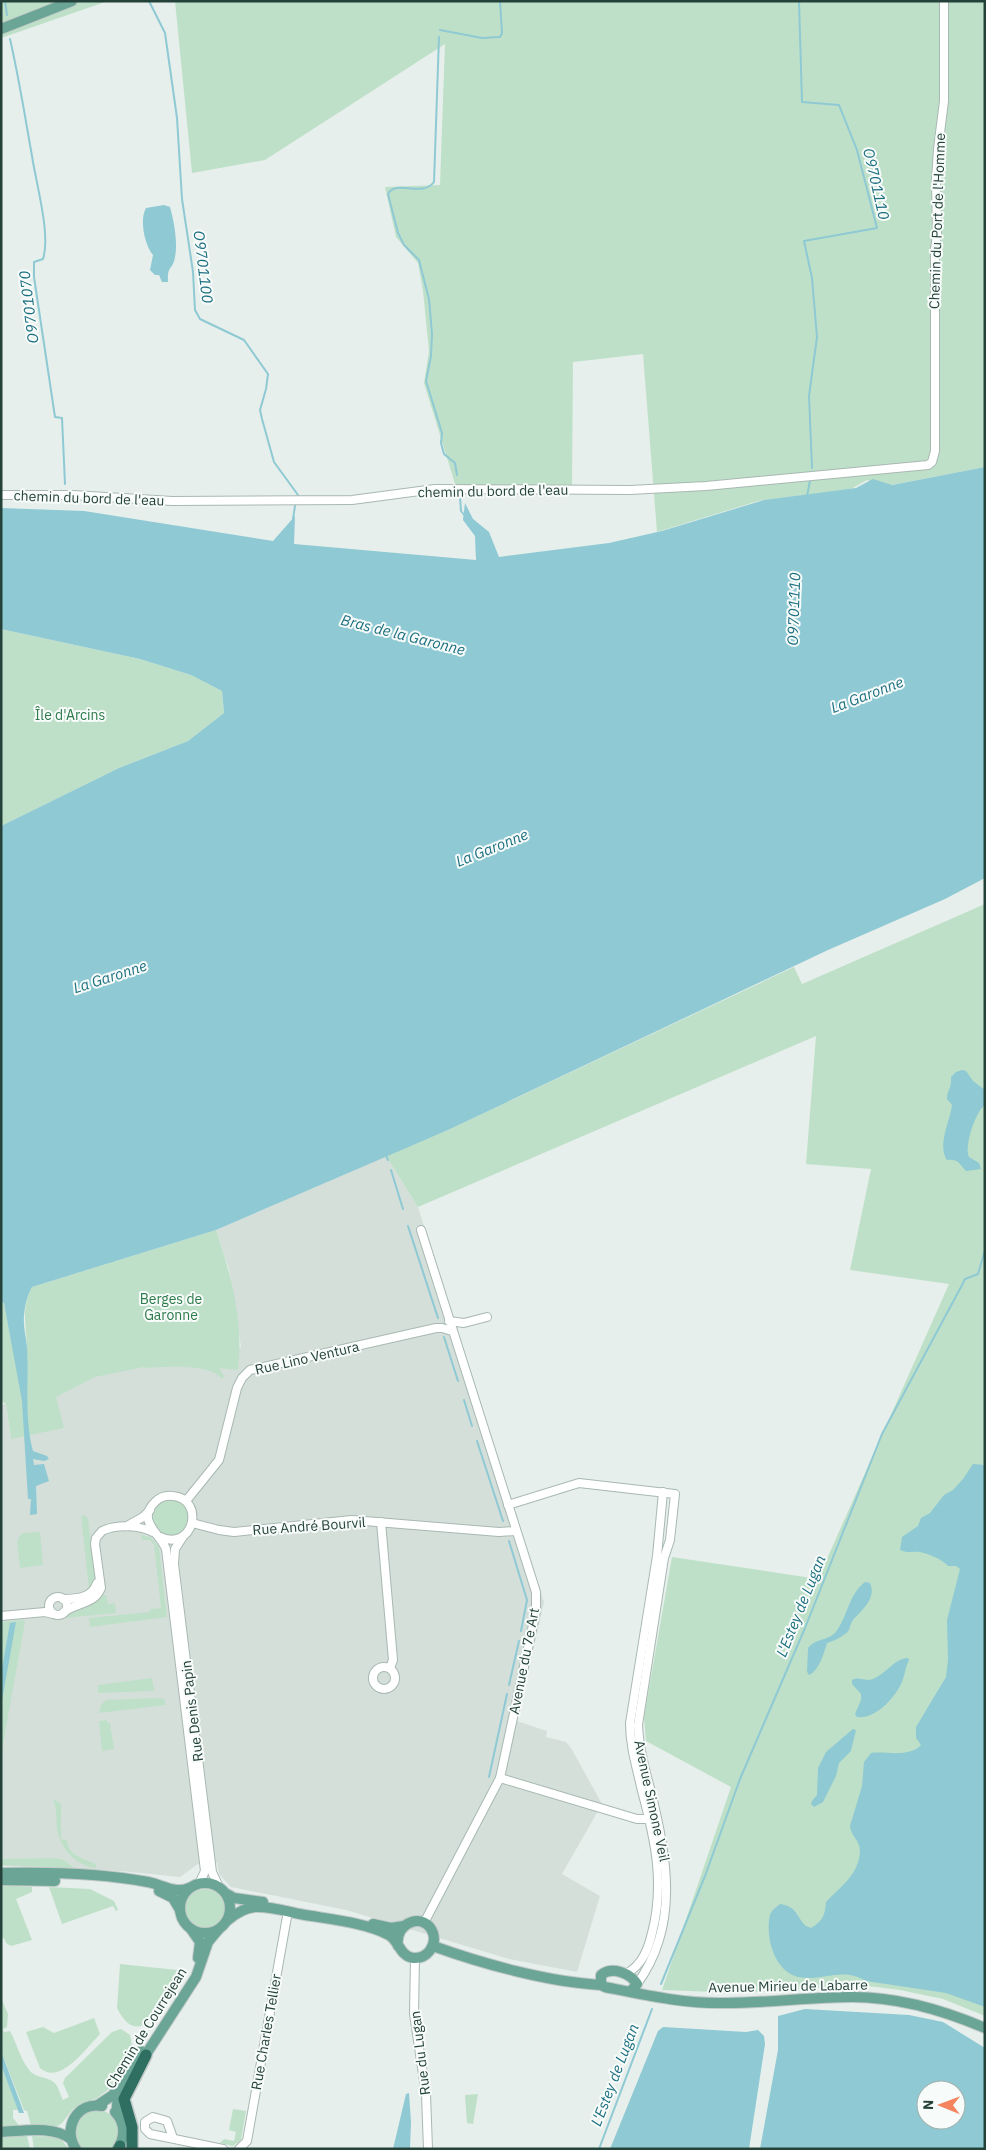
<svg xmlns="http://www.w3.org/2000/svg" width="986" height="2150" font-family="'IBM Plex Sans',sans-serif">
  <rect width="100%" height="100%" fill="#e6efeb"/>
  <!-- built -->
  <polygon fill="#d4dfda" points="386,1156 418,1207 544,1602 517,1721 547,1731 546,1737 566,1742 571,1748 602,1804 562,1874 600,1896 577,1972 509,1959 346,1910 231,1887 219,1874 217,1863 198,1864 180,1877 120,1871 1,1866 1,1405 6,1404 11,1439 56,1397 84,1380 99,1374 241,1347 229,1269 216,1230"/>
  <!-- green -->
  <g fill="#bfe0c8">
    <polygon points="1,1 108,1 1,38"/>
    <polygon points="175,1 985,1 985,467 886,486 867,480 851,489 758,501 657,532 643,354 573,362 572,487 456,487 424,383 429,351 423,291 418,263 396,237 385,187 440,185 445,44 265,160 192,173"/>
    <polygon points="1,629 140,659 191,675 222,691 224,713 188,741 119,768 1,826"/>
    <polygon points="985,904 985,2016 943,1999 900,1990 860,1985 744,1993 662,1990 731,1787 646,1741 644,1717 672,1557 818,1579 949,1284 850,1270 871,1169 806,1164 816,1036 418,1207 386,1156 448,1130 794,967 802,984"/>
    <path d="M216 1230C231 1274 244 1323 238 1370L219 1368 224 1376 222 1379C210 1363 163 1367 145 1368L144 1367 95 1377 56 1397 64 1428 11 1439 6 1404 1 1401V1301L4 1303 13 1348H27C26 1326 21 1307 32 1287Z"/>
    <circle cx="171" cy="1518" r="18"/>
    <polygon points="85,1515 88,1519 95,1577 94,1584 89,1589 81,1516"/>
    <polygon points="40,1532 43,1565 20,1568 17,1541 22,1533"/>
    <polygon points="141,1535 150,1537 159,1547 167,1617 90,1627 89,1618 149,1612 151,1609 161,1608 154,1545 150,1540 142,1540"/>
    <polygon points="106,1595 108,1604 115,1603 116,1613 65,1618 68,1613 101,1596"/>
    <polygon points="23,1620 25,1622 1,1755 1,1622"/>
    <polygon points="152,1678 154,1691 98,1693 98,1685"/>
    <polygon points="157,1698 164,1699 166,1705 99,1713 101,1705 106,1700"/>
    <polygon points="107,1720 107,1723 110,1723 114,1749 102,1751 99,1721"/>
    <path d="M53 1799 61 1804V1839L67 1840C68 1856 83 1858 96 1864V1868C79 1867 62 1850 58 1834 55 1822 58 1811 53 1799Z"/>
    <polygon points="56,1858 64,1860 74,1868 1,1865 1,1859"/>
    <polygon points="1,1885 32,1887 32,1892 16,1899 32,1940 11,1946 6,1943 4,1938 1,1939"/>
    <polygon points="49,1887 90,1889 114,1901 118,1910 116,1911 113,1906 62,1924"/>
    <circle cx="205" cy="1909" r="20"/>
    <path d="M120 1964 177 1970 181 1976C167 1998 141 2056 117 2008Z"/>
    <path d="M1 1998 8 2014 7 2027 3 2029 4 2032 10 2031C17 2044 20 2059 30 2071 37 2079 51 2076 57 2086 59 2090 61 2096 63 2100L69 2097 63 2083 65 2078 112 2032 121 2029 130 2035 133 2052 109 2089 97 2098 81 2104 73 2109 62 2123 55 2128 31 2126 27 2111 24 2110 1 2051Z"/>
    <path d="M94 2018 100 2034C86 2048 60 2086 40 2068L26 2032 43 2027 54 2033Z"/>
    <polygon points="1,2065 18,2110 13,2110 13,2118 21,2128 1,2127"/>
    <polygon points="478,2094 473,2124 467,2123 465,2095"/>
    <polygon points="233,2109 246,2111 241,2140 233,2146 220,2143 224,2139 234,2141 236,2132 229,2130"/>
    <path d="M102 2110C118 2116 126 2136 111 2149H82C71 2138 73 2116 89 2111 93 2110 98 2110 102 2110Z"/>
    <polygon points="1,2136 27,2136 30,2149 1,2149"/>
    <polygon points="32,2136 59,2137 69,2149 34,2149"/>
  </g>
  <!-- water -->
  <g fill="#8ec9d4" fill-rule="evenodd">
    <path d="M164 205 170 207C174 221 178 243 175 257 173 270 167 265 168 282H162L159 275H155L150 270 153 255C145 246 139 220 146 208Z"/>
    <path d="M985 467V878L945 899 828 950 448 1130 216 1230 32 1287C27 1296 25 1305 24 1316 23 1326 26 1337 27 1347 29 1381 24 1418 33 1451L47 1456 49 1459 44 1461 33 1459 34 1465 44 1464 49 1481 36 1486 37 1514 30 1515 31 1499H28L22 1401 4 1303 1 1301V826L119 768 188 741 224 713 222 691 191 675 140 659 1 629V508L84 511 273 541 295 516 294 544 476 560 475 536 463 520 465 503 473 519 489 532 499 557 609 543 662 531 764 500 856 488 873 479 892 485Z"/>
    <path d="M962 1070 966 1071 973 1081 985 1090V1105C975 1112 964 1147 969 1157L979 1163 981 1169 966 1171C959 1164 959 1159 947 1160 937 1144 950 1122 952 1105L947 1099C947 1090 952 1088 951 1077L956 1072Z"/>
    <path d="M973 1464 985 1465V2007L946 1993 866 1981C842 1966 822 1982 798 1977 774 1971 765 1937 770 1915 771 1911 776 1907 780 1904 798 1907 795 1915 806 1926L811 1928C823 1921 825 1915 826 1902 840 1887 859 1875 860 1851 860 1841 851 1836 850 1826L862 1786 864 1762 871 1753C886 1751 909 1758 921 1745L916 1738V1727L946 1677 948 1660 947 1620 960 1569 956 1566H948C942 1559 929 1554 920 1552 911 1551 910 1554 900 1550L902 1537 918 1526 921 1518 930 1513 944 1495 953 1490 963 1479Z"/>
    <path d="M865 1582 870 1583C877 1598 862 1610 853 1620 849 1625 851 1631 845 1634 840 1638 834 1641 827 1643 824 1653 819 1671 809 1675L807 1672 808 1648C816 1638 827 1641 835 1633 848 1617 848 1595 865 1582Z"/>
    <polygon points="16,1622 1,1706 1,1674 10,1623"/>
    <path d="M908 1658 909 1660C905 1668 905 1675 902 1682 895 1698 875 1720 857 1717L855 1714 861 1700V1694L852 1684V1680C859 1676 865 1682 873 1679 887 1673 895 1658 908 1658Z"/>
    <polygon points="853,1729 856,1730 851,1751 839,1763 836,1776 823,1802 814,1807 811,1804 812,1801 817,1795 818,1768 826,1752"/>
    <path d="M805 2009 909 2015 943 2022 985 2048V2149H760L778 2050V2016ZM926 2090H956V2120H926Z"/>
    <polygon points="663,2027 746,2032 758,2030 764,2036 765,2044 749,2149 610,2149 658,2031"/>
    <polygon points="1,2051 24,2113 19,2113 1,2065"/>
    <polygon points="409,2093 411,2122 410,2149 393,2149 406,2094"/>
  </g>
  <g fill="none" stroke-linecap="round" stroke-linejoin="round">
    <!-- stream -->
    <g stroke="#8ec9d4" stroke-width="2">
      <polyline points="5,1 7,15"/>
      <polyline points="149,1 165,33 177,118 182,199 193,272 195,310 200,319 244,340 268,374 266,389 260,410 262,419 274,462 298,495"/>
      <polyline points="799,1 802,102 839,105 857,150 877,228 804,241 812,278 817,337 809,396 812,468"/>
      <polyline points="440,30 482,38 500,37 502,33 500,1"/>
      <path d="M439 37 434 182C422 198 396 179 388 194L398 233 404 245 419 260 422 272 429 299 432 334 431 356 426 381 442 433 441 443 444 454 455 463 457 475"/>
      <path d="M10 39C19 78 25 117 32 156 36 183 51 235 43 259L34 262V277L55 417 62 418 65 484"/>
      <polyline points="807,496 810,481"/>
      <polyline points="460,497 461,511 465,516"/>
      <polyline points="293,519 295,506"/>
      <polyline points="386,1156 388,1160"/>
      <polyline points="391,1170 403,1209"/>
      <polyline points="408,1226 438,1318"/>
      <polyline points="444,1337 458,1381"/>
      <polyline points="464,1400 472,1426"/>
      <polyline points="477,1441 503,1521"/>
      <polyline points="509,1541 527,1600 521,1631"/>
      <polyline points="509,1685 519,1641"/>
      <polyline points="489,1777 507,1694"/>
      <polyline points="661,1984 705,1876 740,1779 805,1628 882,1434 961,1287 965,1279 978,1274 985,1250"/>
      <polyline points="599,2149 652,2009"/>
    </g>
    <defs>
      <g id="minor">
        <polyline points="1,495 73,495 172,501 352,500 435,489 630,490 706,486 928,465 932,462 935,451 935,249 937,234 936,180 938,149 944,101 944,1"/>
        <polyline points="421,1230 536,1592 536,1611 500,1778 424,1923"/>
        <polyline points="449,1321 464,1323 487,1317"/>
        <polyline points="186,1501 219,1460 237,1388 242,1378 250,1370 436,1328 442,1328 452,1331"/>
        <path d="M508 1505 579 1483 675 1494 670 1540 664 1558 638 1725C639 1748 645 1770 651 1792 667 1858 680 1925 637 1984"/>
        <polyline points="381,1522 393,1660 390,1668"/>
        <polyline points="192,1523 219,1530 234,1532 352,1520 499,1532 516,1531"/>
        <polyline points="127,1526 143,1517 150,1510"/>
        <path d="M158 1536C194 1554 206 1499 173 1496 166 1495 160 1497 155 1502 136 1521 160 1533 166 1549L205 1871 199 1884"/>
        <polyline points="182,1538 175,1549 174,1564 212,1872 219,1887"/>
        <circle cx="58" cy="1606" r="9"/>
        <path d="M63 1599C77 1599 92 1598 97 1583"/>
        <path d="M64 1612C77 1602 94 1605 101 1588L95 1544 96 1538 102 1531C117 1524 140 1525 155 1533"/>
        <polyline points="1,1616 45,1612 53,1614"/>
        <circle cx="384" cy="1678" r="11"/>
        <polyline points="500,1778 637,1819 649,1819"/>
        <polyline points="415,1958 414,2014 426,2094 428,2149"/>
        <path d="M626 1974C642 1965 648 1950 652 1933 665 1884 655 1839 642 1791 637 1768 630 1747 630 1723L657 1556 663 1492"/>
        <polyline points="173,2138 167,2121 153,2117 145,2122 145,2129 150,2134 223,2149"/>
        <polyline points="239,2149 247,2141 288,1911"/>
      </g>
      <g id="major">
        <polyline points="1,29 72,1"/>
        <path d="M1 1873C50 1872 101 1873 148 1882 163 1885 175 1894 189 1888"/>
        <polyline points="1,1880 55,1881"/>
        <circle cx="205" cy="1908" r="25"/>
        <polyline points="159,1891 173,1898 180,1910"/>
        <polyline points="227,1894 234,1898 263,1902"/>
        <path d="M228 1920C236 1913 244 1908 255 1907 269 1906 286 1911 300 1914 327 1919 365 1922 389 1935 399 1941 400 1956 413 1958 427 1959 437 1946 433 1933 425 1911 394 1922 398 1946"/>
        <polyline points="373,1924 391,1928 404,1926"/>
        <polyline points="191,1929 200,1942 198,1958"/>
        <path d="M433 1946C483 1964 548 1982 601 1985"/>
        <path d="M631 1991 637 1984C630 1973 612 1966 601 1975V1985L605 1987C645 1995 685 2004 726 2003 768 2003 810 1997 852 1997 897 1997 943 2010 985 2028"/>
        <polyline points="141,2062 196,1977 208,1942 218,1930"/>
        <polyline points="98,2105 113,2095 141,2051"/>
        <path d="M115 2112C125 2122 126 2137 117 2149"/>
        <path d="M118 2115C114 2101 121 2092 129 2080"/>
        <path d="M1 2132C23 2131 53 2125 71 2139"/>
        <path d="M76 2149C62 2129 77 2101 102 2106"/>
      </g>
      <g id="highway">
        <polyline points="119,2149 120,2146"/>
        <polyline points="132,2149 132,2127 124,2099 146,2055"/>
      </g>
    </defs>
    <!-- minor casing -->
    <use href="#minor" stroke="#a8b8b2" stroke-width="10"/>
    <!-- major casing -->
    <use href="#major" stroke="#c2cac8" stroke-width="12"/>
    <!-- highway casing -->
    <use href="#highway" stroke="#c2cac8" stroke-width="14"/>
    <!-- minor -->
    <use href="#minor" stroke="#fff" stroke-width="8"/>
    <!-- major -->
    <use href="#major" stroke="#6aa596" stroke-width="10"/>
    <!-- highway -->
    <use href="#highway" stroke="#2f6f62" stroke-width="11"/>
  </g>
  <g text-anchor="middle" stroke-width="4" stroke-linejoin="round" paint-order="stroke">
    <!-- street labels -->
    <g font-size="14" fill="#24423a" stroke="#f7fbf9">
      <text transform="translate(937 221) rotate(-88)" y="5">Chemin du Port de l'Homme</text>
      <text transform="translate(493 491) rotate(-1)" y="5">chemin du bord de l'eau</text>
      <text transform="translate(89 498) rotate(2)" y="5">chemin du bord de l'eau</text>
      <text transform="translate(307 1358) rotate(-13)" y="5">Rue Lino Ventura</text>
      <text transform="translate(309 1526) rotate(-4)" y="5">Rue André Bourvil</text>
      <text transform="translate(524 1661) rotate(-79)" y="5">Avenue du 7e Art</text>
      <text transform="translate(192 1711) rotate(-97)" y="5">Rue Denis Papin</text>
      <text transform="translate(652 1801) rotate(78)" y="5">Avenue Simone Veil</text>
      <text transform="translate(788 1986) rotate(-1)" y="5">Avenue Mirieu de Labarre</text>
      <text transform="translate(146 2028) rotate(-58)" y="5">Chemin de Courrejean</text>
      <text transform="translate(266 2032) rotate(-80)" y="5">Rue Charles Tellier</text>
      <text transform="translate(420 2053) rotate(-97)" y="5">Rue du Lugan</text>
    </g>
    <!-- park labels -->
    <g font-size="14" fill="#2d7a4b" stroke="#f7fbf9">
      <text x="70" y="720">Île d'Arcins</text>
      <text x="171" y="1304">Berges de<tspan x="171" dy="16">Garonne</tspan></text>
    </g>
    <!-- water labels -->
    <g font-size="15" font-style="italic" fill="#1c6f80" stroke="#f7fbf9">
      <text transform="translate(876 184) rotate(77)" y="5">O9701110</text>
      <text transform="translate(203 267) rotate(83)" y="5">O9701100</text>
      <text transform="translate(29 307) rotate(-97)" y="5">O9701070</text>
      <text transform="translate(794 609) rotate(-88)" y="5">O9701110</text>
      <text transform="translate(403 635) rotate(14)" y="5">Bras de la Garonne</text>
      <text transform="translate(867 695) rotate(-21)" y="5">La Garonne</text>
      <text transform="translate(492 848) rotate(-22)" y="5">La Garonne</text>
      <text transform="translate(110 977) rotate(-18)" y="5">La Garonne</text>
      <text transform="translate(801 1606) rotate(-68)" y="5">L'Estey de Lugan</text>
      <text transform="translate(615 2075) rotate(-69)" y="5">L'Estey de Lugan</text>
    </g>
  </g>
  <!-- border -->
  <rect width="986" height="2150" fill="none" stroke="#24423a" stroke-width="5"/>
  <!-- north arrow -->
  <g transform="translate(941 2105) rotate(271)"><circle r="24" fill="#f7fbf9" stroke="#a3b1ad"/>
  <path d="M0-4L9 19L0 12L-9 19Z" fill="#f4845f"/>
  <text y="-8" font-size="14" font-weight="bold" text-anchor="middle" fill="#24423a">N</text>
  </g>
</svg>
